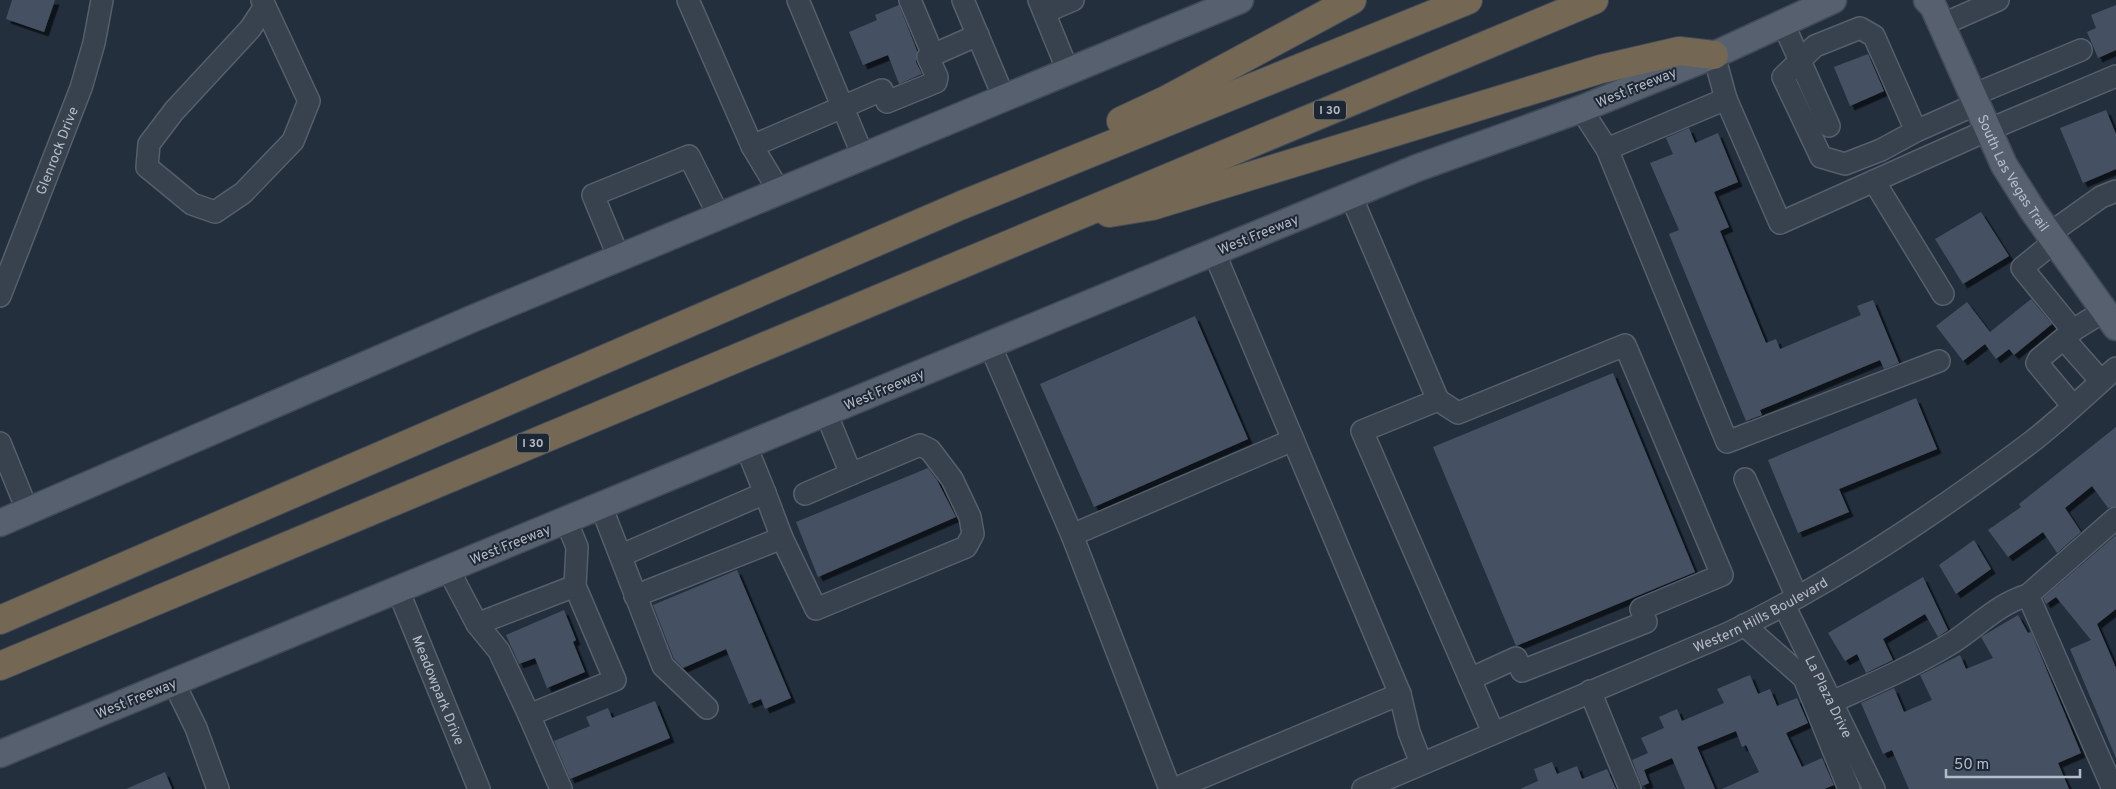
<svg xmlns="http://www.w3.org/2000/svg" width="2116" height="789" font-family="Overpass,sans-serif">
  <defs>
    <filter id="shadow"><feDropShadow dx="4.5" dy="4.5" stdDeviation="0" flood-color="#0009"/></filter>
  </defs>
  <rect width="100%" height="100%" fill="#242f3e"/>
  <!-- building -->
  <g fill="#455162" filter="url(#shadow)">
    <polygon points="12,0 55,0 44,32 6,19"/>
    <polygon points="899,5 914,43 917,51 916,62 922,74 899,84 888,55 863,65 849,32 877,20 875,15"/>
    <polygon points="2116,5 2116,50 2098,58 2087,32 2096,28 2091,15"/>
    <polygon points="1868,54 1884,91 1850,106 1834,67"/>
    <polygon points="2106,110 2116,134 2116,169 2083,183 2060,128"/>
    <polygon points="1689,128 1695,143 1718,133 1738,182 1714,192 1729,227 1720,231 1766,343 1776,339 1780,349 1861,315 1857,306 1873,300 1899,363 1884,369 1880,360 1760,410 1762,415 1746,421 1669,234 1679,230 1650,163 1673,154 1666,138"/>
    <polygon points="1981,212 2009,256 1963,284 1935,239"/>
    <polygon points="2031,299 2052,324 2014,355 2009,349 1996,359 1985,344 1963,361 1936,326 1967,302 1990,332"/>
    <polygon points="1195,316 1248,439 1094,507 1040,384"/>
    <polygon points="1613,373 1695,572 1516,646 1433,447"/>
    <polygon points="1916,398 1937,449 1839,489 1849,512 1798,533 1768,460"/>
    <polygon points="2116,427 2116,506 2108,508 2092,486 2065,508 2081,532 2057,553 2043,532 2008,557 1988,530 2021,507 2019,504"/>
    <polygon points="928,468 937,480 956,517 818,577 796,522"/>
    <polygon points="2116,535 2116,609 2097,624 2116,668 2116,758 2070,649 2091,640 2056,597 2046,604 2043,598"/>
    <polygon points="1974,540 1991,569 1956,594 1939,565"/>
    <polygon points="737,570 791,698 765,709 761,699 749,704 726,649 683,668 674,659 653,605"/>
    <polygon points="1923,577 1948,630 1938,637 1925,614 1883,639 1893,660 1866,673 1857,654 1845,661 1828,633"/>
    <polygon points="564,610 576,640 573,642 585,672 547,688 535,658 519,664 506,635"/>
    <polygon points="2018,615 2028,633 2031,632 2081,753 2058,763 2069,789 1909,789 1892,750 1883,754 1861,703 1894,688 1904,712 1932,700 1920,675 1960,655 1966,669 1993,658 1981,637"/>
    <polygon points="1750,675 1758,694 1770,689 1777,706 1797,698 1808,723 1786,733 1802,767 1822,758 1834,785 1824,789 1722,789 1759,772 1746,745 1742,747 1736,731 1697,747 1715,789 1685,789 1672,758 1644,770 1649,783 1642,786 1632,760 1648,753 1641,738 1664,728 1659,717 1677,709 1682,721 1724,703 1717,689"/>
    <polygon points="655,701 670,738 570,779 554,741 590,726 586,717 608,708 612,718"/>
    <polygon points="1552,762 1557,774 1577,766 1582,779 1607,769 1616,789 1520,789 1538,781 1534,769"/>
    <polygon points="165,772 172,789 126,789"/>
  </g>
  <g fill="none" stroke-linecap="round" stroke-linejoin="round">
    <defs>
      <g id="minor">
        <polyline points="262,0 309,101 293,141 243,193 215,212 192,204 147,167 149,144 174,111 250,29 264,8"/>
        <polyline points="688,0 752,146 779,191"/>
        <polyline points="798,0 863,156"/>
        <polyline points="910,0 933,55"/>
        <polyline points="963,0 1004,98"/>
        <polyline points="1039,0 1068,71"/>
        <polyline points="1045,12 1073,0"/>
        <polyline points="1783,23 1829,126"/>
        <polyline points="1941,25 1998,0"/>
        <polyline points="1714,55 1726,99 1780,223 1988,130 2116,76"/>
        <polyline points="1973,95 2081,50"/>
        <polyline points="1726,99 1607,149 1727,442 1939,361"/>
        <polyline points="1581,109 1607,149"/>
        <polyline points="1916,131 1874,36 1860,28 1815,46 1783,77 1821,157 1845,164 1881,150 1916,131 1977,104"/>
        <polyline points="752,146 882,90 887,102 936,82 937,77 928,57 978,35"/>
        <polyline points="1874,181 1943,294"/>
        <polyline points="1351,196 1438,400 1362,431 1493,732"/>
        <polyline points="2049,234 2101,197 2116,191"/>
        <polyline points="2054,242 2022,268 2071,328 2075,329 2104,311"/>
        <polyline points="1214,252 1400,694 1409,732 1421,763"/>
        <polyline points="619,258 593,195 689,156 719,216"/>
        <path id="s1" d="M0 296 81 88 94 43 102 0"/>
        <polyline points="2064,339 2101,381"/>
        <polyline points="990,345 1072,535 1170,789"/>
        <polyline points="1438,400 1458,413 1625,345 1722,575 1641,609 1646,622 1522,671 1516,658 1470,679"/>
        <polyline points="2073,406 2037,363 2039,359 2075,329"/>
        <polyline points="0,443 28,512"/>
        <polyline points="746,446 765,493"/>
        <polyline points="1745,479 1797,597"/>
        <polyline points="805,494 851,474"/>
        <polyline points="601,506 663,666 707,708"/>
        <polyline points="1072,535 1293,440"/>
        <polyline points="782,538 816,609 966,547 973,534 970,517 952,479 930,450 920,445 851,474 826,413"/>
        <polyline points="622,555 765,493 782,538 635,596"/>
        <polyline points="448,569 477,624 499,651 529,715 615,680 575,586 577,547 566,520"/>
        <path id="s2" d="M398 590 479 789"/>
        <path id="s3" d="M1784 605 1874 789"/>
        <polyline points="477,624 575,586"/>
        <polyline points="1744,625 1804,678 1849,789"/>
        <polyline points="174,683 196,728 218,789"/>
        <polyline points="1590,691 1630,789"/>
        <path d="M1832 702C1872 684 1912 667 1950 644 1976 628 1997 604 2028 595"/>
        <polyline points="529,715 561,789"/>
        <polyline points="1174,789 1400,694"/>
        <path id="s4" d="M1363 789 1729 633C1836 581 1935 514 2030 443 2060 420 2088 393 2116 368"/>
        <polyline points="2113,789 2028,595 2116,518"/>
      </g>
      <g id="major">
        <path id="s5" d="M1927 0 1933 6 2004 165 2033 211 2116 327"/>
        <polyline points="0,523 474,318 1240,0"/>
        <polyline points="0,754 1417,168 1581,109 1714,55 1833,0"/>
      </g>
      <g id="highway">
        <polyline points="1121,121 1166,100 1352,0"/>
        <polyline points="1109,213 1152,206 1601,69 1679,51 1714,55"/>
        <polyline points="0,620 962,205 1468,0"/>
        <polyline points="0,666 1594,0"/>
      </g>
    </defs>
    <!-- minor casing -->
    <use href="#minor" stroke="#565f6c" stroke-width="24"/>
    <!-- major casing -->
    <use href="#major" stroke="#414a57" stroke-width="29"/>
    <!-- highway casing -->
    <use href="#highway" stroke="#434c59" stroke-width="30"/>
    <!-- minor -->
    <use href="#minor" stroke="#38414e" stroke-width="21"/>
    <!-- major -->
    <use href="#major" stroke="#56606e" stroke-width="26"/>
    <!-- highway -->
    <use href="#highway" stroke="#746855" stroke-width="28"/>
  </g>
  <g text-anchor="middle" stroke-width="4" stroke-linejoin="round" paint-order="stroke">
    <!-- shield labels -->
    <g fill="#1d2633" stroke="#878f9c" stroke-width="1">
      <rect x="1314" y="100.5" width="32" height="19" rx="4"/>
      <rect x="517" y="433.5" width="32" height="19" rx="4"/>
    </g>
    <g font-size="12" font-weight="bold" fill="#b4bcc9">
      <text x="1330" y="114">I 30</text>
      <text x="533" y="447">I 30</text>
    </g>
    <!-- street labels -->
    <g font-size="14" fill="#b4bcc9" stroke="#1d2633">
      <text transform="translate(1636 87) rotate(-22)" y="5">West Freeway</text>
      <text dy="5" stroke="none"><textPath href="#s1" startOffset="156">Glenrock Drive</textPath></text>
      <text dy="5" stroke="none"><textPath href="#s5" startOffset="194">South Las Vegas Trail</textPath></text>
      <text transform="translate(1258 234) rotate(-22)" y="5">West Freeway</text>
      <text transform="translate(884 389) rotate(-23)" y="5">West Freeway</text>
      <text transform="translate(510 544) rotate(-22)" y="5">West Freeway</text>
      <text dy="5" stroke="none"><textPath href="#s4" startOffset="434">Western Hills Boulevard</textPath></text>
      <text dy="5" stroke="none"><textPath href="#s2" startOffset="108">Meadowpark Drive</textPath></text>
      <text dy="5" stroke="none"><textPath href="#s3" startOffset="102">La Plaza Drive</textPath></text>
      <text transform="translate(136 698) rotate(-22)" y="5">West Freeway</text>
    </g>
  </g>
  <!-- scale -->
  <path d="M1946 769v8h134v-8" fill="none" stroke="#b4bcc9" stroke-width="2.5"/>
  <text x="1954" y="769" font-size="15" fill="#b4bcc9" stroke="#1d2633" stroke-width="4" paint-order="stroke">50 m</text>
</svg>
